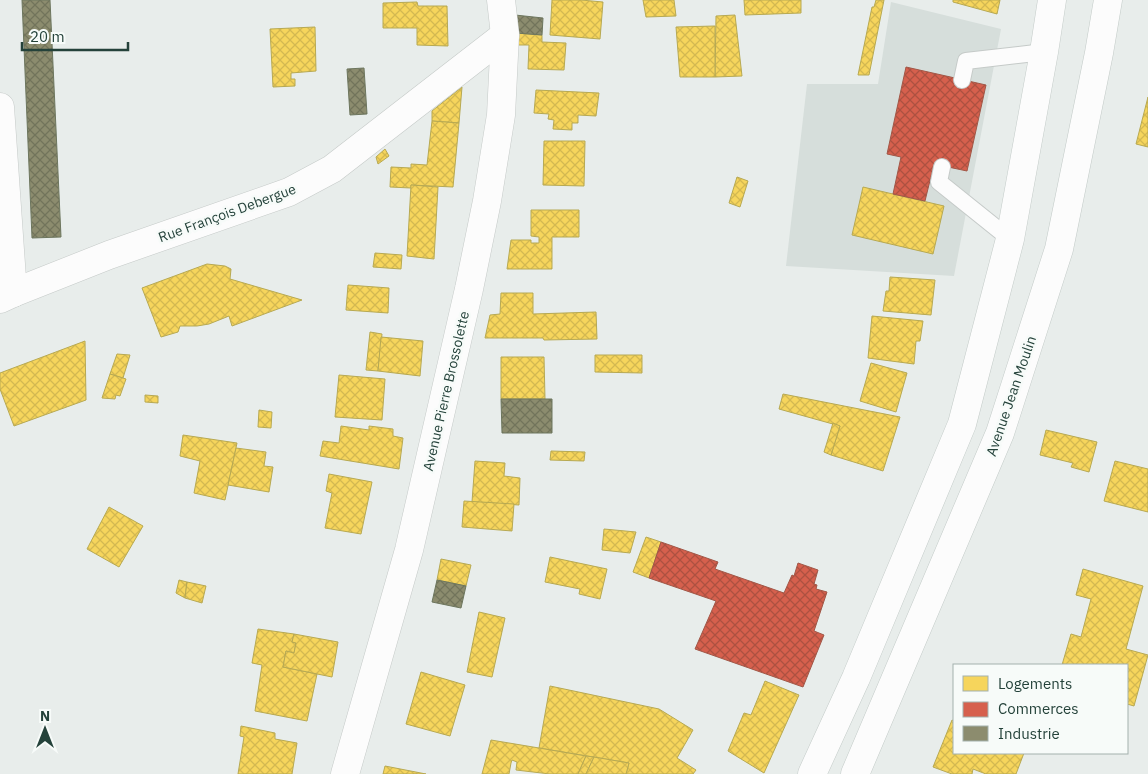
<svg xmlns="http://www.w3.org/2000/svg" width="1148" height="774" font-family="'IBM Plex Sans',sans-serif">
  <defs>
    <pattern id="homes-cross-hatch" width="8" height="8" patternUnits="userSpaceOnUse" patternTransform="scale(1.25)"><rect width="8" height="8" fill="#f6d55c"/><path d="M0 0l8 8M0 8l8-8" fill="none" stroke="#d3b851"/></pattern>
    <pattern id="shops-cross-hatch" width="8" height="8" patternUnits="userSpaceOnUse" patternTransform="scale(1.25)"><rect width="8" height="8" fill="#d6604d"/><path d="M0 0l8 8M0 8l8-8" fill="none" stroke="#ad5141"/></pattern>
    <pattern id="industry-cross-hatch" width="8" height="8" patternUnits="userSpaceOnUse" patternTransform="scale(1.25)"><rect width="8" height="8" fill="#8c8c6e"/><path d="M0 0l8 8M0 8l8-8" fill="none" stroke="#72745b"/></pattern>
  </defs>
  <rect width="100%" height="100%" fill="#e8edeb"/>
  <!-- built -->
  <polygon fill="#d6dedb" points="891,2 1001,29 954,276 786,266 807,84 878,84"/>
  <!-- homes -->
  <g fill="url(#homes-cross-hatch)" stroke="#b7a952">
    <polygon points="552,0 581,0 603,2 600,39 550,35"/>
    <polygon points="643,0 674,0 676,16 646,17"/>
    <polygon points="744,0 801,0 801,13 745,15"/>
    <polygon points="876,0 884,0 869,75 858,75 872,7 874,7"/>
    <polygon points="953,0 1000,0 997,14 953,2"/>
    <polygon points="417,2 418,6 447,6 448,46 417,45 417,28 383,28 383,3"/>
    <polygon points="735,15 742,76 715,77 716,16"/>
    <polygon points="715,26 715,77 680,77 676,27"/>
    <polygon points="315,27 316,71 291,73 291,79 295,79 295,86 273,87 270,29"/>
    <polygon points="516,33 542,35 542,42 566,43 564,70 528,69 529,45 516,45"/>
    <polygon points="462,87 459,123 432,121 432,111"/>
    <polygon points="536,90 599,93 596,116 578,115 578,123 572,123 572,130 553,129 554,120 548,119 549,114 534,113"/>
    <polygon points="1148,97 1148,147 1136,144"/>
    <polygon points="432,121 459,123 453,187 411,185 411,188 390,187 391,167 411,168 411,164 427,165"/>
    <polygon points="544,141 585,141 584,186 543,185"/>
    <polygon points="385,149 389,156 378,164 376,157"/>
    <polygon points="737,177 748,181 740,207 729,203"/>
    <polygon points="411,185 438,187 434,259 407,256"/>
    <polygon points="863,187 944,206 933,254 852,235"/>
    <polygon points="531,210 579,210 579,237 552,237 552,269 507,269 511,240 531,240 531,243 539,243 539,237 531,236"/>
    <polygon points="375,253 402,255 401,269 373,267"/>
    <polygon points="207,264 225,266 231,269 230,279 302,300 232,326 229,316 209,324 197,326 180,326 178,332 161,337 142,288"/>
    <polygon points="890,277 935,280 931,315 883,311 886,291 889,291"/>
    <polygon points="348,285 389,288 388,313 346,310"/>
    <polygon points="501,293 533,293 533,314 596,312 597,339 544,340 543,338 485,338 490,315 500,314"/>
    <polygon points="872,316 923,321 920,341 916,341 914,364 868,358"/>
    <polygon points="370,332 382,334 378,371 366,370"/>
    <polygon points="381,337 423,341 420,376 378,371"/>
    <polygon points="85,341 86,400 14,426 0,389 0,373"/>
    <polygon points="117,354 130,355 123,378 110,374"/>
    <polygon points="595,355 642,355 642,373 595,372"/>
    <polygon points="501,357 544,357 545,399 501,399"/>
    <polygon points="871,363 907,373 896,412 860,401"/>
    <polygon points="110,374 126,379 120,396 116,395 115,399 102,398"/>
    <polygon points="339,375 385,379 382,420 335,417"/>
    <polygon points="783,394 900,417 883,471 831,455 840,426 779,409"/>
    <polygon points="145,395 158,396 158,403 145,402"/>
    <polygon points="259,410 272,412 271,428 258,427"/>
    <polygon points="833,423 840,426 831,455 824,452"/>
    <polygon points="341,426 369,430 369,426 393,429 393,436 403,438 399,469 320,456 323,441 339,443"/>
    <polygon points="1046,430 1097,442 1089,472 1071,467 1073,463 1040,455"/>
    <polygon points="183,435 237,443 225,500 194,493 200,461 180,456"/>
    <polygon points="236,448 266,452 264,466 273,467 269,492 228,485"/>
    <polygon points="551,451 585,452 584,461 550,460"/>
    <polygon points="475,461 505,463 504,476 520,478 519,505 472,502"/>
    <polygon points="1115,461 1148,469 1148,512 1104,501"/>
    <polygon points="329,474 372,482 361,534 325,528 332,493 326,491"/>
    <polygon points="464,501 514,504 512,531 462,527"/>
    <polygon points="109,507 143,526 119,567 87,549"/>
    <polygon points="604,529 636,532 630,553 602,550"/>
    <polygon points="646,537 661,542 649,578 633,572"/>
    <polygon points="550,557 607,569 600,599 579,594 580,589 545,582"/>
    <polygon points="441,559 471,565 466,586 437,580"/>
    <polygon points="1083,569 1143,586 1126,649 1148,655 1134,706 1127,704 1127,665 1062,665 1071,634 1081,637 1091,599 1076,595"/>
    <polygon points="179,580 187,582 185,598 176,593"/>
    <polygon points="187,582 206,586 202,603 185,598"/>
    <polygon points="479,612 505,618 492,677 467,672"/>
    <polygon points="258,629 294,634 292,642 296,643 294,653 286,651 283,667 317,674 307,721 255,711 262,665 252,663"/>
    <polygon points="294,634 338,642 332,677 283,667 286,651 294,653 296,643 292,642"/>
    <polygon points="421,672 465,685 450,736 406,724"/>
    <polygon points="765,681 799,695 764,773 728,751 744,713 751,715"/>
    <polygon points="550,686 659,709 693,730 677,758 696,770 693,774 626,774 629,763 539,748"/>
    <polygon points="952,720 954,721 954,753 1024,753 1016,774 986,774 973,769 972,774 952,774 933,767"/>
    <polygon points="241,726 275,733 275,739 297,743 292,774 238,774 244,737 240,736"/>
    <polygon points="491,740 539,748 586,756 578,774 550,774 516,770 517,762 512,760 511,763 509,774 482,774"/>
    <polygon points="586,756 594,757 586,774 578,774"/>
    <polygon points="594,757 629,763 626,774 586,774"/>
    <polygon points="385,766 426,774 383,774"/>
  </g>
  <!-- shops -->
  <g fill="url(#shops-cross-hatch)" stroke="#a15747">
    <polygon points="906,67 986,85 967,171 934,164 925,201 893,194 901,157 887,154"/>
    <polygon points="661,542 718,562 715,569 784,593 792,575 794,576 798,563 818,570 814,584 817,585 816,589 827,592 814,631 824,635 803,687 695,649 716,601 649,578"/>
  </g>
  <!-- industry -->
  <g fill="url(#industry-cross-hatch)" stroke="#6d765e">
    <polygon points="22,0 50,0 61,237 32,238"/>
    <polygon points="515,15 543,18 542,35 516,33"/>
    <polygon points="364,68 367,114 350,115 347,69"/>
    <polygon points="501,399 552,399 552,433 502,433"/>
    <polygon points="437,580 466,586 461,608 432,602"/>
  </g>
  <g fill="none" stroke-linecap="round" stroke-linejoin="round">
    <defs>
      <g id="lane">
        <polyline points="962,80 966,61 1044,52"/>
        <polyline points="942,167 939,182 1010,239"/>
      </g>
      <g id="street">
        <polyline points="0,107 13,293"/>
        <polyline points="0,299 13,293 109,255 289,192 332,169 505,35"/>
        <polyline points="345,774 409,550 469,289 487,201 501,115 505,35 501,0"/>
      </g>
      <g id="secondary">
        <polyline points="812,774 856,678 962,424 1010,239 1044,52 1052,0"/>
        <polyline points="855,774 1000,433 1059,249 1099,53 1108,0"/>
      </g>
    </defs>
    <!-- lane casing -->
    <use href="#lane" stroke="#c5cac8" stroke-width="18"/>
    <!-- street casing -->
    <use href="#street" stroke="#c5cac8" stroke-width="29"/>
    <!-- secondary casing -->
    <use href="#secondary" stroke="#c3cbc8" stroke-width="29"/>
    <!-- lane -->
    <use href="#lane" stroke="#fcfcfc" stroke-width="16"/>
    <!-- street -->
    <use href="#street" stroke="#fcfcfc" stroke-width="28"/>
    <!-- secondary -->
    <use href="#secondary" stroke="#fcfcfc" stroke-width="28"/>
  </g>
  <g text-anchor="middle" stroke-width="5" stroke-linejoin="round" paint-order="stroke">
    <!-- street labels -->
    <g font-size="14" fill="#24423a" stroke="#f7fbf9">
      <text transform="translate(227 213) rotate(-20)" y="5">Rue François Debergue</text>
      <text transform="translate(446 391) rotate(-77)" y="5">Avenue Pierre Brossolette</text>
      <text transform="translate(1011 396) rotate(-71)" y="5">Avenue Jean Moulin</text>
    </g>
  </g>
  <!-- legend -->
  <rect x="953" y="664" width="175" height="90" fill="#f7fbf9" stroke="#a3b1ad"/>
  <rect x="963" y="676" width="25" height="15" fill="#f6d55c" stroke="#a3b1ad"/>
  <text x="998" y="689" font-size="15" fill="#24423a">Logements</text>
  <rect x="963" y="702" width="25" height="15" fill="#d6604d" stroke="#a3b1ad"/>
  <text x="998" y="714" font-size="15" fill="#24423a">Commerces</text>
  <rect x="963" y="726" width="25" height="15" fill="#8c8c6e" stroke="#a3b1ad"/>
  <text x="998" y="739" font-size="15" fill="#24423a">Industrie</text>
  <!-- north arrow -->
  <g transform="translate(45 729)" stroke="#f7fbf9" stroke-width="4" paint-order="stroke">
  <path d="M0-4L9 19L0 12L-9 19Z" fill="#24423a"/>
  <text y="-8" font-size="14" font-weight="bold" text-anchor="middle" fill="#24423a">N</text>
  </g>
  <!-- scale -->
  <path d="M22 42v8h106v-8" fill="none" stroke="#24423a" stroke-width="2.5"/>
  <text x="30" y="42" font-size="15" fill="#24423a" stroke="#f7fbf9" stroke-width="4" paint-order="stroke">20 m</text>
</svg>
